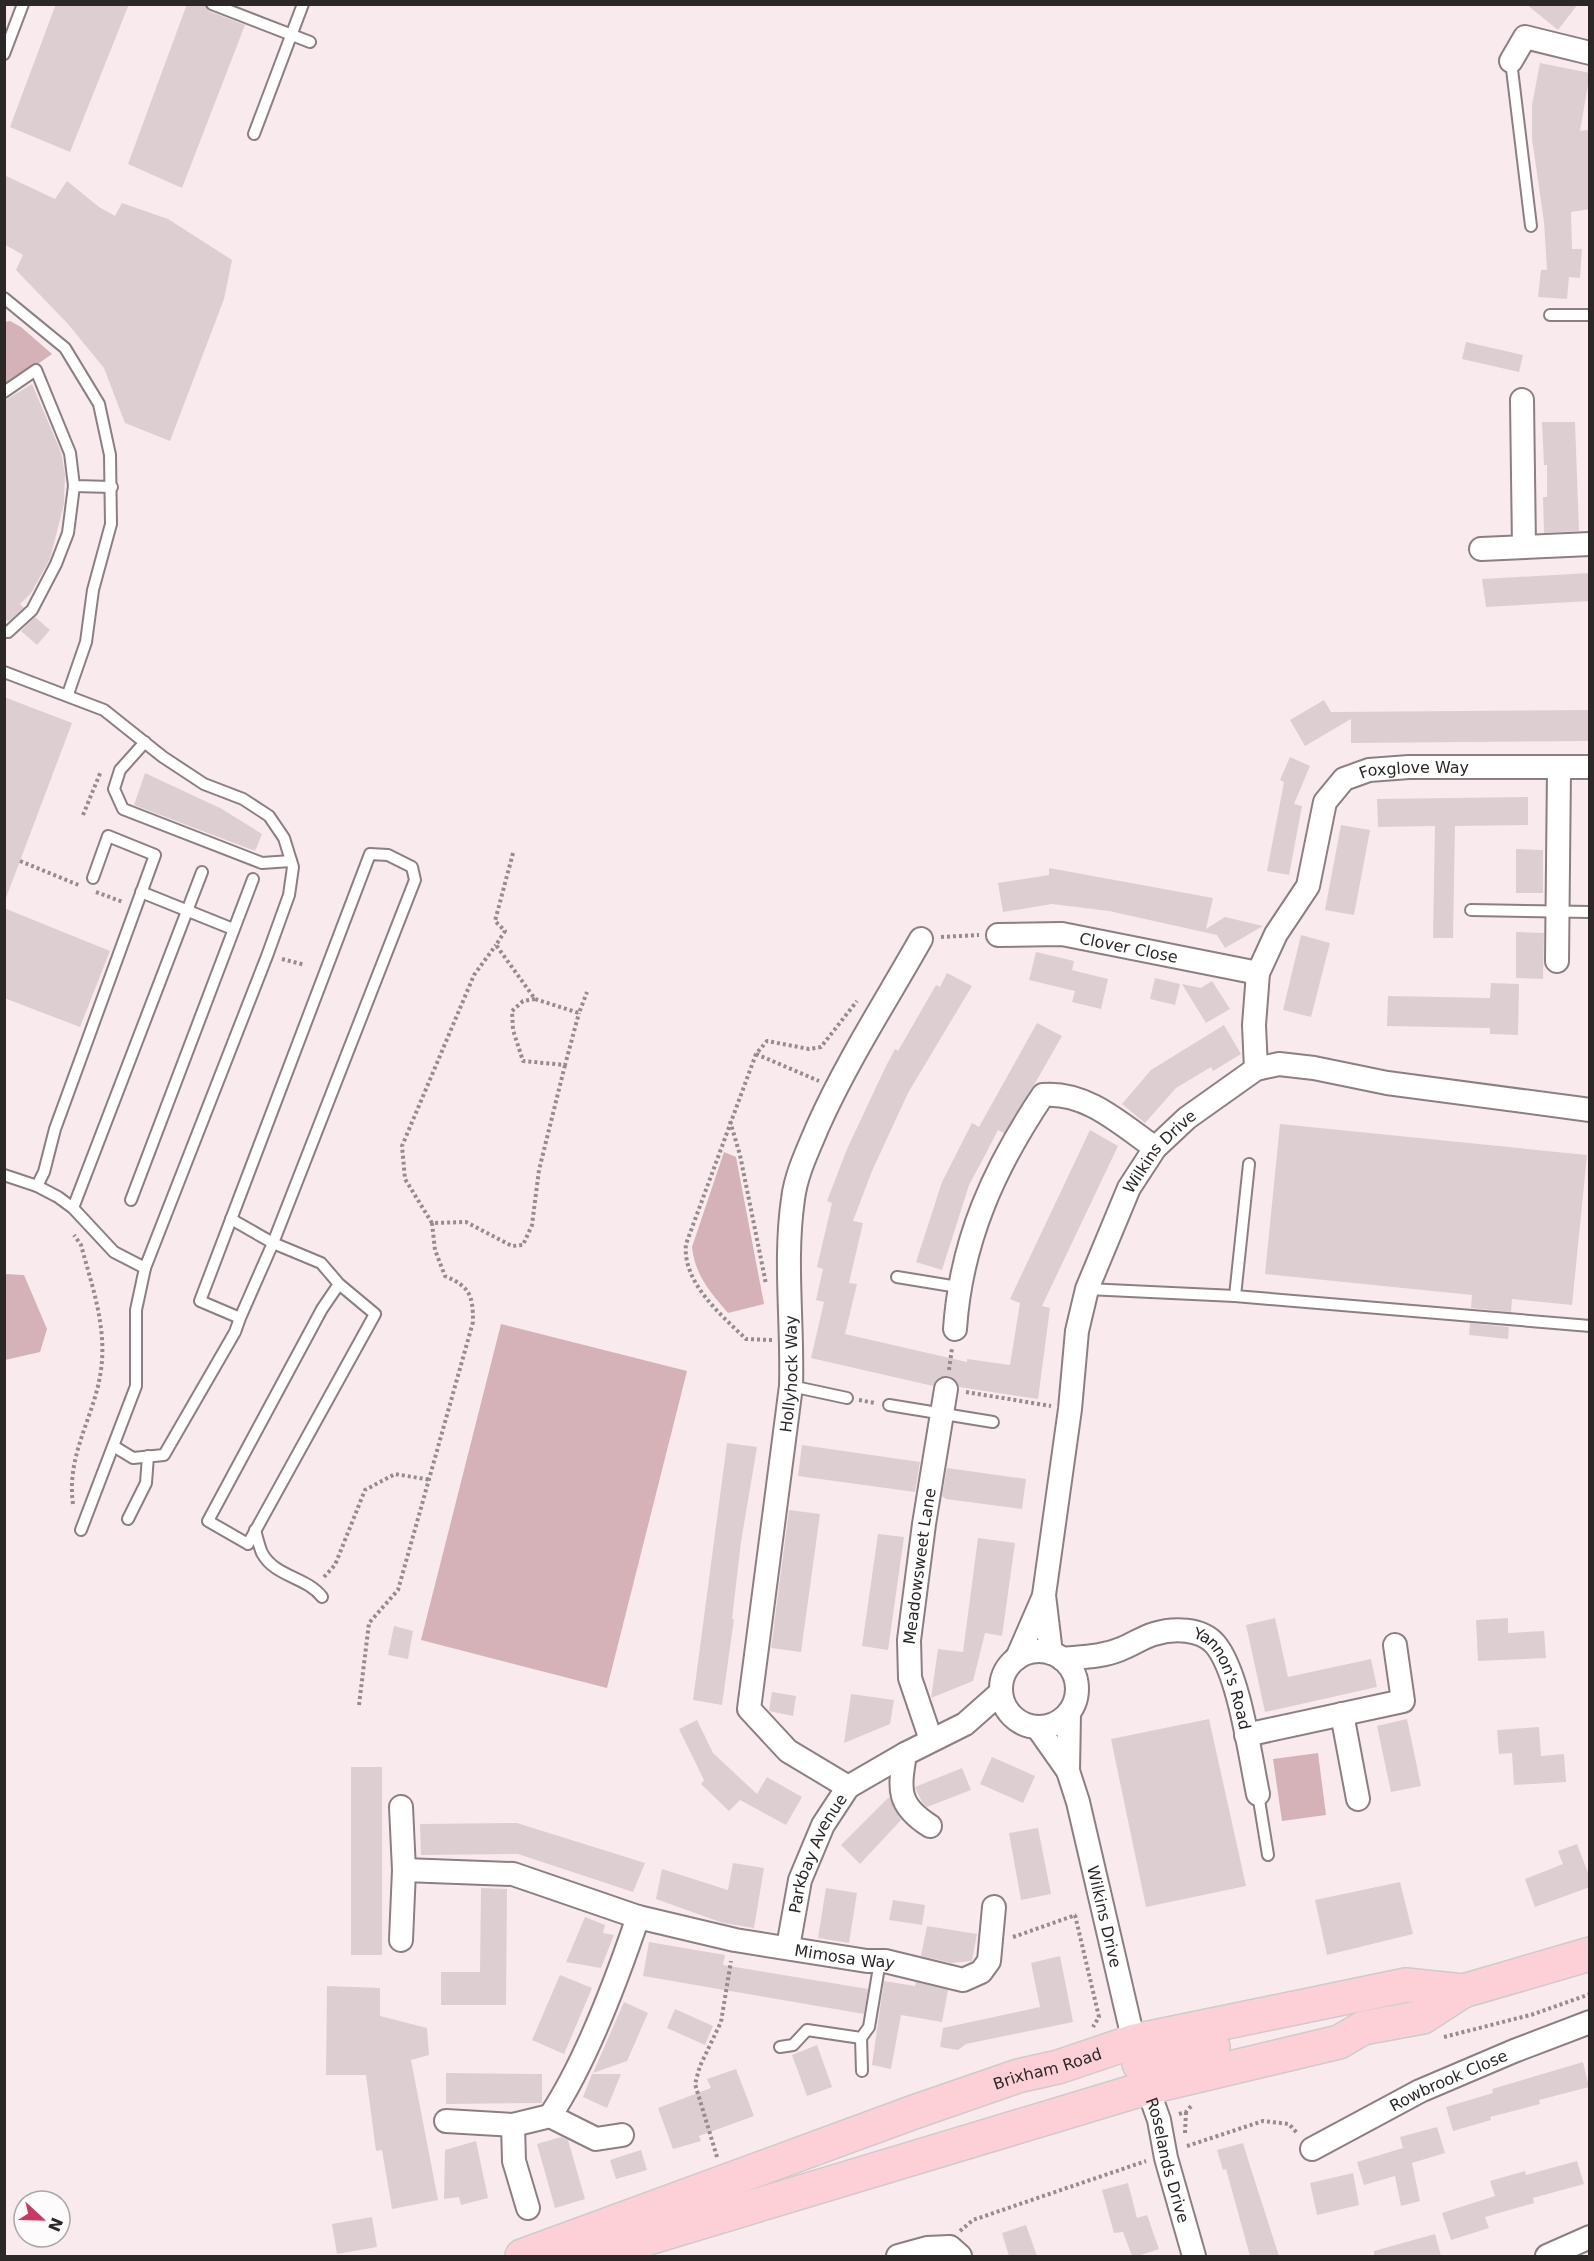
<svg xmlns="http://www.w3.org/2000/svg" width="1594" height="2261" font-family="'DejaVu Sans',sans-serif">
  <rect width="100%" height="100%" fill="#f9ebed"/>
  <!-- green -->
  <g fill="#d4b2b7">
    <polygon points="10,321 21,327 52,354 5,387 5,322"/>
    <path d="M724 1152 736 1157 764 1304 728 1313C710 1292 695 1275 692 1247Z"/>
    <polygon points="4,1274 24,1275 47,1329 40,1352 5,1360"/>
    <polygon points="501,1324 687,1371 607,1688 421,1640"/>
    <polygon points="1318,1753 1326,1815 1282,1821 1273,1759"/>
  </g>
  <!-- building -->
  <g fill="#ddcfd1">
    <polygon points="56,4 129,4 70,152 10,127"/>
    <polygon points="187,4 205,4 209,11 245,25 182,188 128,164"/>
    <polygon points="1526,4 1578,4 1558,30"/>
    <polygon points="1540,63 1590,73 1580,131 1588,130 1590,143 1590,209 1571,212 1572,249 1582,249 1580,278 1569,277 1567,299 1538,297 1541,270 1547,270 1544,222 1532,139 1532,105"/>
    <polygon points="4,175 55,199 67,181 99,207 115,216 122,203 168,219 232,260 224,299 170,441 125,423 104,368 68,324 16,270 23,255 4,244"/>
    <polygon points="1466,342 1523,355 1519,372 1462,359"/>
    <polygon points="32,384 61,452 65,474 64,504 50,559 31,593 20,604 24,608 9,621 4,620 4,401"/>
    <polygon points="1542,422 1575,422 1579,531 1544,533 1543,497 1547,497 1547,465 1544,465"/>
    <polygon points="1590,573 1590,601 1486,607 1482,579"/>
    <polygon points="35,617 50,630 37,645 21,631"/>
    <polygon points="4,697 72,723 6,898 4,898"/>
    <polygon points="1324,700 1331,712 1590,710 1590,741 1351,743 1351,719 1305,746 1290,720"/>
    <polygon points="1290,757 1310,766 1294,804 1302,806 1289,875 1267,871 1284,782 1280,780"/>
    <polygon points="145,773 222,809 262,834 255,851 134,805"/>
    <polygon points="1528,797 1528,825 1455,826 1453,938 1433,938 1435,826 1378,827 1377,799"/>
    <polygon points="1341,825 1370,830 1354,915 1325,910"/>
    <polygon points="1516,849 1543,850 1543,893 1516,893"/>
    <polygon points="1049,868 1213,898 1206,929 1225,917 1263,926 1225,948 1217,935 1109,911 1052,904 1003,912 998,883 1049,875"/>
    <polygon points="4,908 110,951 80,1027 4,998"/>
    <polygon points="1516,932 1544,933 1543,979 1516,978"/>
    <polygon points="1301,935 1330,943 1311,1017 1283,1010"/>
    <polygon points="1036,952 1074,961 1072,970 1108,979 1101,1009 1072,1002 1075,991 1029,980"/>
    <polygon points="947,973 972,986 908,1093 872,1171 853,1221 863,1223 849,1283 857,1284 845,1334 967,1362 967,1359 1010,1365 1020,1303 1010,1299 1090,1130 1118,1146 1042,1306 1050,1308 1038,1399 959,1387 955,1379 949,1376 941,1377 933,1386 811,1358 824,1302 816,1300 823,1269 817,1267 832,1203 827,1201 847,1149 885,1068 895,1049 898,1051 936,985 940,987"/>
    <polygon points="1155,978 1180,984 1175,1005 1150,999"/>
    <polygon points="1212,981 1230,1009 1206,1023 1182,984 1201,988"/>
    <polygon points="1491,983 1519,984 1518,1035 1490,1034 1490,1028 1387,1026 1388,996 1490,998"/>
    <polygon points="1037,1023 1062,1036 1034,1085 1004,1133 998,1130 982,1161 969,1185 942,1270 916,1262 942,1182 972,1123 979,1127"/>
    <polygon points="1224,1025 1241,1054 1213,1071 1211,1067 1176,1088 1145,1123 1122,1104 1151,1070"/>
    <polygon points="1280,1124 1587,1155 1572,1305 1512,1299 1511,1312 1471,1308 1472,1295 1265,1274"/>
    <polygon points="1470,1323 1509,1327 1508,1339 1469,1335"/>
    <polygon points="727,1443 757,1447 741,1542 732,1619 734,1619 722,1705 693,1700"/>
    <polygon points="802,1445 920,1462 915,1492 798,1476"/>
    <polygon points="947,1468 1026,1479 1022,1509 946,1499 942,1496"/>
    <polygon points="789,1510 820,1514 801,1652 771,1648"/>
    <polygon points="878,1534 904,1537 888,1650 862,1646"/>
    <polygon points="978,1538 1015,1543 1002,1636 985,1633 973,1681 931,1698 938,1649 963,1652"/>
    <polygon points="1275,1618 1288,1677 1371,1659 1377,1687 1265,1712 1246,1625"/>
    <polygon points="1508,1618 1508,1633 1544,1631 1546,1658 1478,1661 1476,1620"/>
    <polygon points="394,1626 413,1631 408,1659 388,1655"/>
    <polygon points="772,1692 796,1696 793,1716 769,1711"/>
    <polygon points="851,1694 894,1700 890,1724 844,1743"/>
    <polygon points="1209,1719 1246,1886 1146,1907 1111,1739"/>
    <polygon points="1407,1719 1421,1786 1391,1792 1377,1726"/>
    <polygon points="697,1720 713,1753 757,1794 767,1777 802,1797 786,1825 740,1800 729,1811 701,1784 704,1780 679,1729"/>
    <polygon points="1539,1727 1541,1756 1564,1754 1566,1782 1514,1785 1512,1753 1499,1754 1497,1730"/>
    <polygon points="992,1757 1035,1776 1023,1803 980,1784"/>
    <rect x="351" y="1767" width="31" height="188"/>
    <polygon points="962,1768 971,1790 927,1807 922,1802 915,1787"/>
    <polygon points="889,1797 901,1820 860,1864 841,1845"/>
    <polygon points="517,1823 645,1863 633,1892 518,1854 421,1855 420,1824"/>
    <polygon points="1038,1828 1051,1894 1021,1900 1009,1833"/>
    <polygon points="1577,1844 1590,1878 1590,1887 1535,1907 1525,1879 1563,1864 1558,1851"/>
    <polygon points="733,1863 764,1868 754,1928 723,1923 656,1899 662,1869 728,1890"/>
    <polygon points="1400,1882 1413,1934 1327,1955 1315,1900"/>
    <polygon points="481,1888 507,1889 506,2005 441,2005 441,1972 480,1972"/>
    <polygon points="826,1888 857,1893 849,1943 818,1938"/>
    <polygon points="893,1900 925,1905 922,1925 889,1920"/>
    <polygon points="585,1917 605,1925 603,1933 614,1935 601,1968 566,1962"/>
    <polygon points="927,1926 977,1934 972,1961 952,1963 921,1956"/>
    <polygon points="649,1942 725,1955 723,1965 868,1989 864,2014 643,1976"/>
    <polygon points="1060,1956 1073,2022 966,2044 958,2050 940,2047 943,2028 1040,2007 1031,1963"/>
    <polygon points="560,1975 592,1988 564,2054 532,2040"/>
    <polygon points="884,1981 915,1986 916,1982 948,1990 942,2022 901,2015 891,2069 872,2065"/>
    <polygon points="327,1986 380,1988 380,2016 427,2028 429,2055 411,2060 438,2200 392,2209 382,2150 376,2151 366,2075 326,2075"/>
    <polygon points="624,2002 648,2013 627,2061 593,2073"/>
    <polygon points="675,2009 713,2026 705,2045 667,2028"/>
    <polygon points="817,2045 832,2087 807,2096 792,2055"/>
    <polygon points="1583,2062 1589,2087 1539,2100 1540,2104 1490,2117 1491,2120 1453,2131 1446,2107 1493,2093 1492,2089"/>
    <polygon points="736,2069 754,2116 699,2136 701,2141 673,2149 658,2108 711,2088 707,2079"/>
    <polygon points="446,2073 542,2074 542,2103 446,2104"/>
    <polygon points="592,2074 621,2074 607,2108 583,2097"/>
    <polygon points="1437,2127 1445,2153 1412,2163 1420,2201 1401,2206 1395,2176 1364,2185 1357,2162 1403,2148 1400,2137"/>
    <polygon points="561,2137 568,2140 585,2199 555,2208 537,2144"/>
    <polygon points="476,2141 488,2198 461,2205 459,2197 444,2199 445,2150"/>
    <polygon points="1243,2143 1251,2169 1279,2256 1250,2256 1226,2169 1223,2170 1217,2150"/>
    <polygon points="641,2150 647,2170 616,2179 610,2160"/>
    <polygon points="1577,2161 1584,2184 1533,2198 1534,2203 1485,2217 1489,2228 1451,2240 1442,2213 1495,2196 1490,2181 1525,2171 1526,2175"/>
    <polygon points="1353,2173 1359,2205 1317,2215 1310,2183"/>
    <polygon points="1128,2183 1137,2218 1147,2215 1159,2249 1138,2256 1132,2256 1123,2232 1114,2233 1102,2190"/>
    <polygon points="372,2217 377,2247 337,2254 332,2224"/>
    <polygon points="1026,2225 1037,2256 1009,2256 1002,2233"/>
    <polygon points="1435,2234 1441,2256 1374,2256 1374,2251"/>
  </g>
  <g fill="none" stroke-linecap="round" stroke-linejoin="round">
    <defs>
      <g id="lane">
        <polyline points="212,4 310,42"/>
        <polyline points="4,54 23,4"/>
        <polyline points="1511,61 1531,226"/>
        <polyline points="254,134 303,4"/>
        <polyline points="4,298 65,348 99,404 110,455 111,524 93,590 86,642 68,694"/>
        <polyline points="1550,315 1590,315"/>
        <polyline points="4,392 36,370 70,453 74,486 112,487"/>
        <polyline points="8,632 32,610 56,564 68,533 74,486"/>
        <polyline points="4,672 104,710 163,757 204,784 243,799 269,816 284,838 293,867 289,895 267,956 145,1268 136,1310 136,1386 81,1530"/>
        <polyline points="145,742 120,770 114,789 123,809 262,863 291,861"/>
        <polyline points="141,892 233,929"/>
        <polyline points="1471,910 1590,912"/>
        <polyline points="4,1175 37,1186 58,1197 73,1208 114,1252 145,1268"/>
        <polyline points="37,1186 44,1172 55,1129 155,855 108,836 93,878"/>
        <polyline points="131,1200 253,879"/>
        <polyline points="73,1208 202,872"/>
        <polyline points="231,1219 273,1243 321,1263 339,1284 375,1314 248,1544 208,1521 322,1309 339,1284"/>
        <polyline points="897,1277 958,1287"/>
        <polyline points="1087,1289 1235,1296 1590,1326"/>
        <polyline points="1235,1296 1249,1164"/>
        <polyline points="791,1386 847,1398"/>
        <polyline points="889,1405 993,1422"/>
        <polyline points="115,1447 133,1458 164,1455 235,1332 240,1318 200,1301 370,854 388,855 412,867 415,880 273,1243 240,1318"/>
        <polyline points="128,1519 146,1483 148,1456"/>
        <path d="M255 1530C257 1537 259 1546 262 1553 275 1577 307 1577 322 1597"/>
        <polyline points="1258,1794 1268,1855"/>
        <polyline points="861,2038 862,2071"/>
        <polyline points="780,2047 793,2045 807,2030 861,2038 869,2027 880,1961"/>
      </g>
      <g id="street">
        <polyline points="1511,61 1525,37 1590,53"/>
        <polyline points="1522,400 1524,547"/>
        <polyline points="1481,549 1590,544"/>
        <path id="s1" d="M998 935 1062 934 1258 973"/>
        <polyline points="1557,961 1559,769"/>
        <path id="s2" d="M1256 1069 1254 1025 1258 973 1276 934 1308 886 1325 802 1344 779 1369 770 1409 767H1590"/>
        <path d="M955 1329C961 1241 994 1168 1043 1095 1086 1091 1121 1124 1155 1148"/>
        <circle cx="1039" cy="1689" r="38"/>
        <path id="s3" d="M1051 1653 1044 1595 1070 1409 1077 1331 1087 1289 1129 1188 1155 1148 1187 1118 1256 1069 1279 1064 1314 1068 1387 1083 1590 1110"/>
        <polyline points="1017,1658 1044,1596"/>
        <path id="s4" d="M1062 1659C1082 1657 1102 1657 1121 1649 1132 1645 1143 1637 1154 1634 1173 1628 1201 1628 1215 1644 1239 1672 1250 1756 1258 1794"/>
        <polyline points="1342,1714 1358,1799"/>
        <path id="s5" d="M1037 1727 1068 1771 1078 1802 1139 2064 1159 2120 1166 2158 1194 2256"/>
        <polyline points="1246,1735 1403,1701 1395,1645"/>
        <path id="s6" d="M931 1740 910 1678 909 1640 924 1524 946 1389"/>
        <path d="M905 1754C899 1790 897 1805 930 1826"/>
        <polyline points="1068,1771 1069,1713"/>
        <path id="s7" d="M848 1787 788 1751 749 1709 791 1386C793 1324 784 1261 793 1199 796 1174 808 1150 818 1126 847 1061 886 1001 921 939"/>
        <path id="s8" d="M404 1870 513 1874 638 1917 735 1940 867 1961H885L963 1980 981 1972 989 1961 994 1907"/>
        <polyline points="401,1940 404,1870 401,1807"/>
        <path id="s9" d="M788 1947 800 1880 823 1825 848 1787 905 1754 965 1724 1000 1693"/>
        <path d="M550 2116C586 2062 617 1979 638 1917"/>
        <polyline points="446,2121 513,2125 550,2116 596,2139 622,2135"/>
        <polyline points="513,2125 514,2161 528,2208"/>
        <path id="s10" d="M1312 2149 1420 2091 1514 2051 1590 2022"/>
        <polyline points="898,2256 927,2248 950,2247 960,2256"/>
        <polyline points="1547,2256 1590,2237"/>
      </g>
      <g id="primary">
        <polyline points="1139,2064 1213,2047"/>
        <path id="s11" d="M522 2256 914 2112 1018 2076 1058 2067 1135 2041 1406 1985 1463 1991 1590 1954"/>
        <polyline points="589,2256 1146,2088 1339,2042 1363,2028 1423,2017 1463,1991"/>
      </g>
    </defs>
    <!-- lane casing -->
    <use href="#lane" stroke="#8c7f81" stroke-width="14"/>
    <!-- street casing -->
    <use href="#street" stroke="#8c7f81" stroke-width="26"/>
    <!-- primary casing -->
    <use href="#primary" stroke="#cdcbcb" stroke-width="36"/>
    <!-- path -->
    <g stroke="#968c8d" stroke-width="4" stroke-dasharray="3 3" stroke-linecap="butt">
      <polyline points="83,815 101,771"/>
      <polyline points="513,853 495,921 505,931 496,945 535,999 579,1013 587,992"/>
      <polyline points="20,861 81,886"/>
      <polyline points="96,892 123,902"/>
      <polyline points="941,937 979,935"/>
      <polyline points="282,959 305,965"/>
      <polyline points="535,999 523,1001 512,1011 513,1030 523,1061 565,1065 579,1013"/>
      <polyline points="756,1054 819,1081"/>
      <polyline points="730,1121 740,1155 766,1284"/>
      <polyline points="432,1223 405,1179 402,1146 474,975 496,945"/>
      <path d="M772 1340 746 1339C721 1315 682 1282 686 1244L756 1054 767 1041 809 1049 821 1047 857 1001"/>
      <polyline points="949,1370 952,1348"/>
      <polyline points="966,1392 1051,1406"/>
      <polyline points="859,1400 875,1403"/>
      <path d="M73 1504C66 1454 95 1416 101 1370 107 1327 92 1286 81 1245L74 1235"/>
      <polyline points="324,1577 335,1565 365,1490 395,1474 431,1480"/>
      <path d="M359 1705 369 1623 398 1590 473 1322C473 1295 470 1287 445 1276L435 1250 432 1223 466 1222 512 1246 523 1245 532 1225 539 1170 565 1065"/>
      <polyline points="1075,1915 1099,2017 1093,2027"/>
      <polyline points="1013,1937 1076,1915"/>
      <polyline points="1444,2037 1534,2014 1590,1994"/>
      <polyline points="1179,2114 1186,2112 1192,2105"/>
      <polyline points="1185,2133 1186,2112"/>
      <polyline points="1187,2146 1263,2121 1289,2124 1298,2134"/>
      <polyline points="717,2157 695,2084 700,2066 721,2022 731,1961"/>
      <polyline points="960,2231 973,2220 1146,2161"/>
    </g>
    <!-- lane -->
    <use href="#lane" stroke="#fff" stroke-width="10"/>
    <!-- street -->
    <use href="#street" stroke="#fff" stroke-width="22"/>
    <!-- primary -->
    <use href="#primary" stroke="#fdd0d8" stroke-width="33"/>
  </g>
  <g text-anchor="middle" stroke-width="6" stroke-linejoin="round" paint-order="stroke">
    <!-- street labels -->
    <g font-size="16" fill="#2d2828" stroke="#fefbfc">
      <text dy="6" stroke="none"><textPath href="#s2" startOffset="384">Foxglove Way</textPath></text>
      <text dy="6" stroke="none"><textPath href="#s1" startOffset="132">Clover Close</textPath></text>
      <text dy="6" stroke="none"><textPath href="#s3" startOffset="525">Wilkins Drive</textPath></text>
      <text dy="6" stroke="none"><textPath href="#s7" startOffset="465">Hollyhock Way</textPath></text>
      <text dy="6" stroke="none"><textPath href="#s6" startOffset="178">Meadowsweet Lane</textPath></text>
      <text dy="6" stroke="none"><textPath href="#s4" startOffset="195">Yannon's Road</textPath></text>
      <text dy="6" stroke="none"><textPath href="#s9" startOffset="99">Parkbay Avenue</textPath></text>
      <text dy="6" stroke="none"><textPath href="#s5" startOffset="204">Wilkins Drive</textPath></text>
      <text dy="6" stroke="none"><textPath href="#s8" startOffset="452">Mimosa Way</textPath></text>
      <text dy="6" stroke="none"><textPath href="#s11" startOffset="558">Brixham Road</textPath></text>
      <text dy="6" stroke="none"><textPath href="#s10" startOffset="153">Rowbrook Close</textPath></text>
      <text dy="6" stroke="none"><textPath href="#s5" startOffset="456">Roselands Drive</textPath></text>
    </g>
  </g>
  <!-- border -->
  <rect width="1594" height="2261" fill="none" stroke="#2d2828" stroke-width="12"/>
  <!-- north arrow -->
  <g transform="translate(42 2219) rotate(112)"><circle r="28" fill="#fefbfc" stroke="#aaa7a7" stroke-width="1.5"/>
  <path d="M0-4.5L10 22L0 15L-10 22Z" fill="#c83a63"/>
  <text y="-9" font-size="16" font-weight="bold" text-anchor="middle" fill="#2d2828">N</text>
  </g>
</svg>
